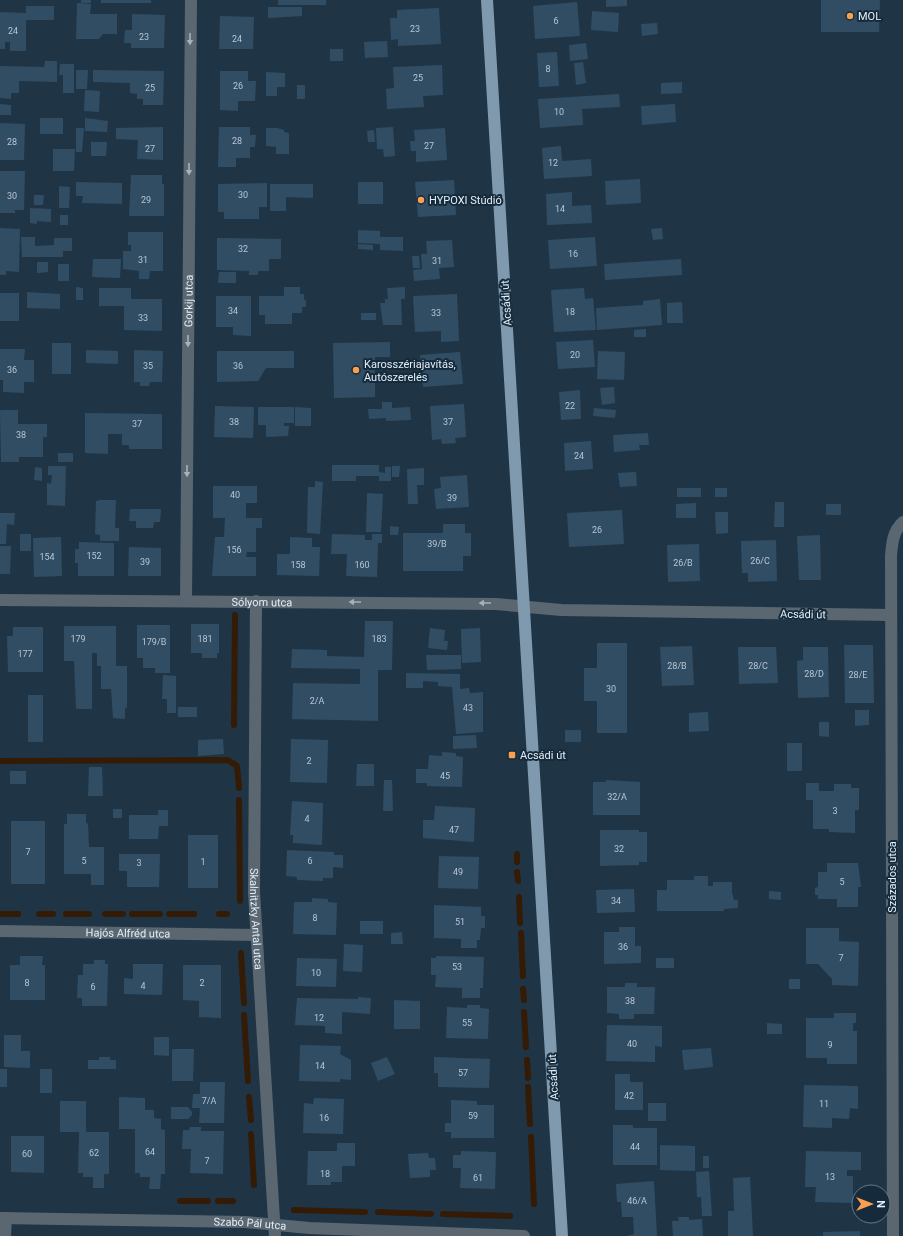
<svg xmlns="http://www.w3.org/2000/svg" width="903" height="1236" font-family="Roboto,sans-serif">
  <rect width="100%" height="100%" fill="#1f3546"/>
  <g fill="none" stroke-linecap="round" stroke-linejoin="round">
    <!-- stream -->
    <g stroke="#341b06" stroke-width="6">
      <polyline points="234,725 235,615"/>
      <polyline points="0,761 228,760 237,766 239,788"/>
      <polyline points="239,800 240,901"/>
      <polyline points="517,854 517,862"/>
      <polyline points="517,872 518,881"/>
      <polyline points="519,897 520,923"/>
      <polyline points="0,914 18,914"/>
      <polyline points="39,914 53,914"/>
      <polyline points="66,914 89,914"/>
      <polyline points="105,914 123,914"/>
      <polyline points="132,914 160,914"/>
      <polyline points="169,914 194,914"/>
      <polyline points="219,914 227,914"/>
      <polyline points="521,933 523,976"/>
      <polyline points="241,953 244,1003"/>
      <polyline points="523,989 524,1000"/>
      <polyline points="524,1012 526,1047"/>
      <polyline points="244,1015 248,1081"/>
      <polyline points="527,1060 528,1078"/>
      <polyline points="528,1087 530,1124"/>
      <polyline points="249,1097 251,1120"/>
      <polyline points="251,1134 254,1185"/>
      <polyline points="531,1137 534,1204"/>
      <polyline points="180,1201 208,1201"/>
      <polyline points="218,1201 233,1201"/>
      <polyline points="294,1210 365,1212"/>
      <polyline points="378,1212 431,1214"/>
      <polyline points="443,1214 510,1216"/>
    </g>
  </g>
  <!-- building -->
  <g fill="#314d63">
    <rect x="81" y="0" width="10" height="3"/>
    <rect x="101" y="0" width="50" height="3"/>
    <rect x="278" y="0" width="48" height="5"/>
    <polygon points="606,0 627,0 627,6 606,7"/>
    <polygon points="821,0 880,0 879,32 821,32"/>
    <polygon points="577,2 580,36 535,39 533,6"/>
    <polygon points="77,3 91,4 90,14 117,14 117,34 103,34 99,39 76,39"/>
    <polygon points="26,6 54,6 54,20 26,20 26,51 10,51 10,42 5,42 5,49 0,49 0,12 26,13"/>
    <polygon points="268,7 302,7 302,16 268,18"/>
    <polygon points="439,8 441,44 398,46 398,39 391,40 390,18 397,18 397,10"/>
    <polygon points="592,11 619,13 618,32 591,30"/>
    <polygon points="132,14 165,15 164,48 131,48 131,43 124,43 125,30 132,30"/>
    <polygon points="220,16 254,17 253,49 219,49"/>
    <polygon points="657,23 658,34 642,36 641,24"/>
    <polygon points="387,41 388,57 365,58 364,42"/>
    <polygon points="586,43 588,59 570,61 569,45"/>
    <rect x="330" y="49" width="13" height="12"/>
    <polygon points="557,52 559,86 539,87 537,53"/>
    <polygon points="45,61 57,61 57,82 19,81 19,93 11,93 11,99 0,98 0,66 44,67"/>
    <polygon points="583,62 586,83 576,85 574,63"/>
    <polygon points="60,64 74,64 74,93 63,93 63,75 59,75"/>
    <polygon points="442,65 443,95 423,96 424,107 387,109 386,89 394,88 393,67"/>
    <polygon points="76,70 88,70 87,89 76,89"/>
    <polygon points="93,70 164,71 163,105 143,105 143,99 137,99 137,94 130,93 130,83 93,82"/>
    <polygon points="220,71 248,71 248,81 256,81 255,101 238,101 238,111 220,110"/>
    <polygon points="266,72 285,73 285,87 277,87 277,96 266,96"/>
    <polygon points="682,82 682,93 661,94 661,83"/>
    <rect x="297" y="85" width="8" height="14"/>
    <polygon points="85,90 100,91 99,112 84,111"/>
    <polygon points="619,94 620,107 582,109 583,125 540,128 538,99"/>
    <polygon points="0,104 11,105 11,115 0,115"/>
    <polygon points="675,104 676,122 642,125 641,106"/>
    <rect x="40" y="118" width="23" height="16"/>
    <polygon points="85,118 108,121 107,132 85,131"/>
    <polygon points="0,123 25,124 24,160 0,160"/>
    <polygon points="163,127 163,160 137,159 138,140 116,139 116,128"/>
    <polygon points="219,127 250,127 250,135 256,135 255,147 250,147 250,158 236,158 236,167 218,167"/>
    <polygon points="393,127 395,156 384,157 383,149 377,149 376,128"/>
    <polygon points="76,128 84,128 82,152 76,152"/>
    <polygon points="266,128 277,128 284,130 284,132 289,133 289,154 276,154 276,147 266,146"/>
    <polygon points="445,128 447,160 416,162 416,151 411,151 410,141 415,141 414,130"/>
    <polygon points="374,130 375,142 368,142 367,131"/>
    <polygon points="91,142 107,142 106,156 91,156"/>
    <polygon points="561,146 562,161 591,159 592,176 544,179 542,148"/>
    <polygon points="53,149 75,149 74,171 53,171"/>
    <polygon points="0,171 25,171 24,210 15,210 15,213 0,213"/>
    <polygon points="131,175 162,175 162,184 164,184 164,216 129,216"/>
    <polygon points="640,179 641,203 606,205 605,181"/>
    <polygon points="454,180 456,215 418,217 415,182"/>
    <polygon points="76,182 122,183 122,204 82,203 83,196 76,196"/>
    <rect x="358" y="182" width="25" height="22"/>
    <polygon points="267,183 267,207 259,207 259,219 224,219 224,212 218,212 218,184"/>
    <polygon points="270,184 313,184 313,198 286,197 286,211 270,211"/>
    <polygon points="59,186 70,187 69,208 59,208"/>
    <polygon points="572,192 572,206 591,205 592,223 547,225 546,194"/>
    <polygon points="34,195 44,195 43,205 34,205"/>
    <polygon points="30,208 51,209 51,222 37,221 37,224 30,223"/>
    <rect x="60" y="215" width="8" height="10"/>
    <polygon points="0,228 20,229 19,272 6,271 6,275 0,275"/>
    <polygon points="662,228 663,239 653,240 651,229"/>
    <polygon points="358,230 380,231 380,237 403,237 403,251 380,250 380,244 358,243"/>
    <polygon points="128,232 163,232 163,271 150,271 149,279 139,279 139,271 123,269 123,251 131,251 131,245 128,245"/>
    <polygon points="21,237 35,237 35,246 54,245 54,238 72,238 72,251 63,251 63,257 22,257"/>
    <polygon points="595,237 597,266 550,269 548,240"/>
    <polygon points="217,238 281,239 281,259 269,259 269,271 258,271 258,275 249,275 249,271 217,270"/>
    <polygon points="452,240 454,267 439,268 440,279 414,281 413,270 422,269 421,254 427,254 426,241"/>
    <polygon points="358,244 373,245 373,250 358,249"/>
    <polygon points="412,256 419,256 420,268 413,268"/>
    <polygon points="93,259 121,259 120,278 92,277"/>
    <polygon points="681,259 682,275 605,280 604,264"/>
    <polygon points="37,262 48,262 48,272 37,273"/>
    <rect x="58" y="264" width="11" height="17"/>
    <polygon points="219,272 236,272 236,283 218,283"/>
    <polygon points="76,287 83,288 83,300 76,300"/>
    <polygon points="284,287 300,287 300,294 304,294 304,300 306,300 306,307 302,307 302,313 292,313 292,324 265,324 265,315 259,315 259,296 284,296"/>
    <polygon points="405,287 405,299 401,299 402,325 383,325 380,303 385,303 385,299 388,299 387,288"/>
    <polygon points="99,288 131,288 131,299 162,299 162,331 124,330 124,306 99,306"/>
    <polygon points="584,288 585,299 593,298 596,330 554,332 551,290"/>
    <polygon points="27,292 60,294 60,309 27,308"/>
    <rect x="0" y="293" width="19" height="28"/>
    <polygon points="457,294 459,341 441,342 441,331 415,332 413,296"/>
    <polygon points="216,296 251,296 251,336 233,335 233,327 216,327"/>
    <polygon points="660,299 662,325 597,330 596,308 643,305 643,301"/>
    <polygon points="682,302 683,323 667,323 667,303"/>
    <rect x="361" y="313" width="15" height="7"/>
    <polygon points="646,329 646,337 634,337 634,330"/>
    <polygon points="593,340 595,367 558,369 556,342"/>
    <polygon points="390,342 390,357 375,357 375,397 334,398 333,343"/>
    <rect x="52" y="343" width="19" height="31"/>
    <polygon points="0,349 25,349 24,360 34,360 34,382 24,382 24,393 3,392 3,380 0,380"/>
    <polygon points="86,350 118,351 118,364 86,363"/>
    <polygon points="134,350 163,351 162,382 150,382 149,386 140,386 140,382 134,382"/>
    <polygon points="217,351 294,351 294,368 266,368 258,381 217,382"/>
    <polygon points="598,351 625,352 624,380 597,379"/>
    <polygon points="460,352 463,384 423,387 420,355"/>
    <polygon points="614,387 615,403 602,405 600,388"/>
    <polygon points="580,390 581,419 561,420 559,392"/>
    <polygon points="382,402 392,402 392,408 410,407 411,420 386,421 386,418 369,419 368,409 382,409"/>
    <polygon points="464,404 466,437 455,438 456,443 442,444 441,439 432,440 430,406"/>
    <polygon points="215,406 254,407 253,438 214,437"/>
    <polygon points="258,407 294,407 294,423 284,423 284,426 289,426 288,436 266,437 266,425 258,425"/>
    <polygon points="295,407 311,408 311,426 295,426"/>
    <polygon points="594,408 616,410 615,418 593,416"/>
    <polygon points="0,410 18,410 18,424 47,424 47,437 43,437 43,457 19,457 19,462 1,462"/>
    <polygon points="85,413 162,414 162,449 129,449 129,445 122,445 122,434 108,434 108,454 85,453"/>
    <polygon points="648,433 649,445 639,445 640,450 614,452 613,435"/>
    <polygon points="591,441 593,469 565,471 564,443"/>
    <rect x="58" y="453" width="15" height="9"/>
    <polygon points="332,465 379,465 379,472 385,473 385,467 391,467 391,481 379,481 379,476 356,476 356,481 332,481"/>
    <polygon points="48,466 66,466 65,506 47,505 47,483 51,484 52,475 48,475"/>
    <polygon points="392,466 400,466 399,477 392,477"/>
    <polygon points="35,467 42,468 42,481 34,480"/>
    <polygon points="424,468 424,485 417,485 418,504 408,504 407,469"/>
    <polygon points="636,472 637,486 620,487 618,473"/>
    <polygon points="467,475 469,507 436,509 434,489 441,488 440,477"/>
    <polygon points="315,481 323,482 320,534 307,533 308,487 315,487"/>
    <polygon points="213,486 257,486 257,503 246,503 246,518 262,518 262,528 256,528 256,552 247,552 246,557 256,557 256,576 212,576 215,537 224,537 225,518 213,518"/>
    <rect x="677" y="488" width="24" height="9"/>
    <rect x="715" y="488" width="12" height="9"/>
    <polygon points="367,493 383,494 381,532 366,532"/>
    <polygon points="100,500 116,500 115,528 119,528 119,541 100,541 100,535 95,534 96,501"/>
    <polygon points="775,502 784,502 784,527 774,527"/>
    <polygon points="696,503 696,518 676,518 676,504"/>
    <rect x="826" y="504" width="15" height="11"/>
    <polygon points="130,509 161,509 160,522 154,522 153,528 136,528 136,521 129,521"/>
    <polygon points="622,510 624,544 569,547 567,513"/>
    <polygon points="715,512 728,512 728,533 716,534"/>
    <polygon points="0,513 15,513 14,525 7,524 6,544 0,544"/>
    <polygon points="443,524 465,524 465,533 471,533 471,556 463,556 463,571 403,571 403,533 443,533"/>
    <polygon points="390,526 399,527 398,535 390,535"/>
    <rect x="20" y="534" width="11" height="17"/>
    <polygon points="332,534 365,535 365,540 372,540 372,534 382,534 382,543 378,543 377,577 346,576 347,554 331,554"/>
    <polygon points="820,535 821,580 799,580 797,536"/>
    <polygon points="61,537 62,576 34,577 33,538"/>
    <polygon points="290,537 312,538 312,547 320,547 319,576 277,575 277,554 290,554"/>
    <polygon points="776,540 777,581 748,582 748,573 742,573 741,541"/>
    <polygon points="79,542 114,543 114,576 78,576 78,563 75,563 75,549 79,549"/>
    <polygon points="699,544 700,581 668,582 667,545"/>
    <polygon points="0,546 11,546 10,574 0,574"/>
    <polygon points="129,547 161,548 161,576 128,576"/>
    <polygon points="365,621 393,621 392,670 378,670 378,721 292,719 293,683 360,684 360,669 291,668 292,649 327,650 327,656 364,657"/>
    <polygon points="191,624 219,624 219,653 217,653 217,658 202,658 202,653 191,653"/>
    <polygon points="137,625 170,625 170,673 155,673 155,668 143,668 143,658 137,658"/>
    <polygon points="64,626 116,626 116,666 127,666 127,708 125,708 125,719 113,718 111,689 101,689 101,666 97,666 97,653 92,653 92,709 76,709 74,661 64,661"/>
    <polygon points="13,627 43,627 43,672 8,672 7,636 13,636"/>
    <polygon points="430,628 445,630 444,641 448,641 447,650 428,648"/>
    <polygon points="480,628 481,662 462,663 461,629"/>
    <polygon points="597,643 627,643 627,733 597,733 597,701 584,701 584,668 597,668"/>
    <polygon points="844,645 873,645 874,703 845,703"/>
    <polygon points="692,646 694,685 662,686 660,647"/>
    <polygon points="738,647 776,647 778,683 739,684"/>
    <polygon points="803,647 828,647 829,697 798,698 797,661 803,660"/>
    <polygon points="426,655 461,655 461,669 427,670"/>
    <polygon points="406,673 460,674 460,689 469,688 470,693 483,692 483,732 456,734 452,687 438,686 438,682 423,681 423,688 406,688"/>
    <polygon points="163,675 176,676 176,713 167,713 167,699 162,699"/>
    <rect x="28" y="695" width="15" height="47"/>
    <rect x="178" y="707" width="19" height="10"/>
    <polygon points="855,710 869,710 869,725 855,726"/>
    <polygon points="708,712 709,731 689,732 689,713"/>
    <polygon points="819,722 829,722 829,737 819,736"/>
    <rect x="565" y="730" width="16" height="12"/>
    <polygon points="476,735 477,748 453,749 453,736"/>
    <polygon points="223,739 224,754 198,756 198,740"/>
    <polygon points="291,739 328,740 327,783 290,782"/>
    <rect x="787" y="743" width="15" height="28"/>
    <polygon points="442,752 456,753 456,756 463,757 462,787 427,786 427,783 416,783 416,769 428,769 429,755 442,756"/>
    <polygon points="357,764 374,764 374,786 356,786"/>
    <polygon points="89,767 102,767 103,796 88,796"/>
    <rect x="10" y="771" width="16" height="13"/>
    <polygon points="384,780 392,780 393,811 383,811"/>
    <polygon points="606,780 640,782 640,815 593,815 593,782 606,782"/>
    <polygon points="806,783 819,783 819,791 834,791 834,784 851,784 851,788 859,788 859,810 855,810 855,833 829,832 829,829 813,829 813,800 806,800"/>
    <polygon points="292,801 323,803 322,845 293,843 293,835 290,835"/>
    <polygon points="435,806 475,808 474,842 423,838 423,820 434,820"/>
    <rect x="113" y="809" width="9" height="9"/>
    <polygon points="158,810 168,810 168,826 159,826 158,839 129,839 129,815 158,815"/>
    <polygon points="67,814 86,814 86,824 88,823 89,847 104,847 104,885 91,885 91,874 64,874 64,824 67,824"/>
    <rect x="11" y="821" width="34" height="63"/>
    <polygon points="600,830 639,830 639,832 647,832 647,862 639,862 639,865 600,866"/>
    <rect x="188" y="835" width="30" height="53"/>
    <polygon points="287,850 334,852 334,855 343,855 343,868 333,867 333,878 323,878 323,881 297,880 297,877 286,876"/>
    <polygon points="119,854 160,854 159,887 127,887 127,871 119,871"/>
    <polygon points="439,856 479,857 478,889 438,888"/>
    <polygon points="827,863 858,863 861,887 858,887 858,907 837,907 837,899 818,899 818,895 815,895 815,888 818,887 818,872 827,872"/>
    <polygon points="694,876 708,876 708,886 713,886 713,882 732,882 732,892 734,900 738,900 738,908 724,909 724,911 657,911 657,890 667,890 667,880 694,880"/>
    <polygon points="634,889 635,912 597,913 596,890"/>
    <polygon points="769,891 781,892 781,900 769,899"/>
    <polygon points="312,898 328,899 328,902 337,903 336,935 293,934 294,902 312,902"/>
    <polygon points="434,905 481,907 481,916 485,916 485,928 481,928 480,940 477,940 477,948 461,948 461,939 434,938"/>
    <rect x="360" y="921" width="23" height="13"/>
    <polygon points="619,927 635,927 635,946 641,946 641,963 604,964 604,932 619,932"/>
    <polygon points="806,928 839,928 839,941 859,942 858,986 832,985 832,979 818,964 806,964"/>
    <polygon points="402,932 403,944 391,944 391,933"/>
    <polygon points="344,944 363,945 362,972 343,971"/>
    <polygon points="20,956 43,956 42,965 45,965 45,1000 10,1000 10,965 20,965"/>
    <polygon points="436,956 484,957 483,988 480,988 480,998 462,998 462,988 435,987 436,975 431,975 431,958 436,958"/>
    <polygon points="297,958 337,959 336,987 296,986"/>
    <rect x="656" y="958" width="18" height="10"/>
    <polygon points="94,960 105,960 105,964 108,964 107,1006 82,1006 82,998 77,998 78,975 83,975 83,964 94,964"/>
    <polygon points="133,964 163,964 162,995 124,994 124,978 133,979"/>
    <polygon points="183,965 221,965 221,1018 199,1017 199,1001 183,1000"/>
    <rect x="789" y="979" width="11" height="10"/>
    <polygon points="625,983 637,983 637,987 655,987 654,1014 634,1014 634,1019 619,1019 619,1014 607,1013 607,987 625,987"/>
    <polygon points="358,997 371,998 370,1014 342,1012 342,1034 325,1033 325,1026 295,1025 297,998 358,999"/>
    <polygon points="394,1000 420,1001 420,1029 394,1029"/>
    <polygon points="467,1005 480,1005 480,1008 489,1009 488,1039 446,1038 447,1007 467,1008"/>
    <polygon points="834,1013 856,1013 856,1023 853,1023 853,1031 857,1031 857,1064 827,1064 827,1058 806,1058 806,1018 834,1018"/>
    <polygon points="767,1023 782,1024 782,1034 767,1034"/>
    <polygon points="607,1025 662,1026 662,1047 655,1046 655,1062 606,1061"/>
    <polygon points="4,1035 21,1035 21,1051 30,1051 30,1068 4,1067"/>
    <polygon points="154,1037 169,1037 169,1056 154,1055"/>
    <polygon points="300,1045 341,1046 340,1054 351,1060 351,1080 340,1079 340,1082 299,1081"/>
    <polygon points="711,1048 713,1067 684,1070 682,1050"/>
    <polygon points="172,1049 194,1049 193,1081 172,1081"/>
    <polygon points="99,1057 110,1057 110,1060 116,1060 116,1069 88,1069 88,1060 99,1060"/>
    <polygon points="387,1057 395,1074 378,1081 371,1063"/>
    <polygon points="434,1057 490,1059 489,1088 438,1087 438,1073 434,1073"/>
    <rect x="0" y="1069" width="7" height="18"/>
    <rect x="40" y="1069" width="12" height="24"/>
    <polygon points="615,1074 630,1074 630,1082 643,1082 643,1110 615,1110"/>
    <polygon points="200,1082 225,1082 224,1123 199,1123 200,1108 192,1108 193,1094 200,1094"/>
    <polygon points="804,1085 858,1086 858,1109 850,1108 849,1119 832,1118 832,1128 803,1127"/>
    <polygon points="119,1097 145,1098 145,1110 154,1110 154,1118 161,1119 161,1129 165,1130 165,1174 161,1174 160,1189 149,1189 150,1177 140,1177 140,1173 135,1173 135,1129 119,1129"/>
    <polygon points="314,1098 344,1099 343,1134 303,1133 304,1103 313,1104"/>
    <polygon points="451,1100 477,1101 477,1105 494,1105 494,1138 451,1138 451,1132 445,1132 445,1123 451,1123"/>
    <polygon points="60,1101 86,1101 86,1132 109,1132 109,1174 104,1174 104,1188 93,1188 93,1177 83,1177 83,1173 78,1173 79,1132 60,1132"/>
    <rect x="648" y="1103" width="18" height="18"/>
    <polygon points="171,1107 188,1107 192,1112 192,1115 188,1119 171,1119"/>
    <polygon points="613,1125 633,1125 633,1128 657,1128 657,1165 613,1165"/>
    <polygon points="190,1127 201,1127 201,1131 224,1131 223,1174 190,1173 191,1149 182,1149 183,1130 189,1130"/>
    <polygon points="11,1136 44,1136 44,1173 11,1172"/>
    <polygon points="337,1143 355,1143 355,1166 342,1166 342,1182 331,1182 331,1185 307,1185 308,1151 337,1151"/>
    <polygon points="660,1145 695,1146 695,1171 660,1170"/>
    <polygon points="461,1151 496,1152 495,1189 460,1188 461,1168 453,1168 453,1155 461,1155"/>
    <polygon points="806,1151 861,1152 861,1170 847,1170 847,1176 853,1176 853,1203 815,1202 816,1187 805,1187"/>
    <polygon points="428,1153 429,1158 435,1158 436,1170 430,1170 430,1177 410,1178 408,1154"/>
    <rect x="703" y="1156" width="6" height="12"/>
    <polygon points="709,1171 712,1216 702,1216 701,1197 697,1197 696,1172"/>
    <polygon points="750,1177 753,1236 728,1236 728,1211 734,1211 733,1178"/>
    <polygon points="654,1181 657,1236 627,1236 634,1234 633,1217 622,1217 621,1202 617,1202 616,1184"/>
    <polygon points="678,1217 689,1217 689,1220 702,1219 703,1236 673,1236 672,1221 679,1221"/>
    <polygon points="860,1231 860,1236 823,1236 823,1232"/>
  </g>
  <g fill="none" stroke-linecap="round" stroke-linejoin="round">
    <!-- minor -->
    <g stroke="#5a6771" stroke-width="12">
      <path id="s1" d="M0 600 496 604 561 610 890 615"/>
      <path id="s2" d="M186 601 191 0"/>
      <path id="s3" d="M256 601 254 892 275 1236"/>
      <path id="s4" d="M0 931 256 935"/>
      <path id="s5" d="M0 1218 245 1222 309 1228 524 1236"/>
      <polyline points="5,1236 6,1218"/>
      <path d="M893 1236 891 556C892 543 893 531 903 522"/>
    </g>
    <!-- major -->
    <polyline stroke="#7f99ae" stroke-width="12" points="487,0 562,1236"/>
  </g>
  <!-- one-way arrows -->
  <defs><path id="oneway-solid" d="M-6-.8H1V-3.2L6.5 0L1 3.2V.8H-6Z"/></defs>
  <g fill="#a5b2bc">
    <use href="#oneway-solid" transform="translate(190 39) rotate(90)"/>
    <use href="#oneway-solid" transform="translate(189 169) rotate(90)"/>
    <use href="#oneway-solid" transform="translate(188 341) rotate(90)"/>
    <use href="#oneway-solid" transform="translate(187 471) rotate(90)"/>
    <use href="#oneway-solid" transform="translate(355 602) rotate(-180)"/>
    <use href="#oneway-solid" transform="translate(485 603) rotate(-180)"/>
  </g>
  <!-- markers -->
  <g fill="#fa9f4f" stroke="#152b3b" stroke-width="1.5">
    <circle cx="850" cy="16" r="4"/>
    <circle cx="421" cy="200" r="4"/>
    <circle cx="356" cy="370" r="4"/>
    <rect x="508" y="751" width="8" height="8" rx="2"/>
  </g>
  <g text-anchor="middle" stroke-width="4" stroke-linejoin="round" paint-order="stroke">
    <!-- number labels -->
    <g font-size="9" fill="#b6c6d4">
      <text x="556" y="24">6</text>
      <text x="415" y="32">23</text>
      <text x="13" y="34">24</text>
      <text x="144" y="40">23</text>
      <text x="237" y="42">24</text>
      <text x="548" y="72">8</text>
      <text x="418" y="81">25</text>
      <text x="238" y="89">26</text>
      <text x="150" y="91">25</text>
      <text x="559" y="115">10</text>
      <text x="237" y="144">28</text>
      <text x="12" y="145">28</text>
      <text x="429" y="149">27</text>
      <text x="150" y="152">27</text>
      <text x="553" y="166">12</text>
      <text x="243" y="198">30</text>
      <text x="12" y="199">30</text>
      <text x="146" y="203">29</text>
      <text x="560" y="212">14</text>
      <text x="243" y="252">32</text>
      <text x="573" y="257">16</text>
      <text x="143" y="263">31</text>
      <text x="437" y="264">31</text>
      <text x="233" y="314">34</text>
      <text x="570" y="315">18</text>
      <text x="436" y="316">33</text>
      <text x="143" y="321">33</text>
      <text x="575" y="358">20</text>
      <text x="148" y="369">35</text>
      <text x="238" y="369">36</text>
      <text x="12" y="373">36</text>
      <text x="570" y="409">22</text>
      <text x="234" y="425">38</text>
      <text x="448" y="425">37</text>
      <text x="137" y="427">37</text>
      <text x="21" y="438">38</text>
      <text x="579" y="459">24</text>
      <text x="235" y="498">40</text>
      <text x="452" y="501">39</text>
      <text x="597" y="533">26</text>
      <text x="437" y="547">39/B</text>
      <text x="234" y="553">156</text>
      <text x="94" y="559">152</text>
      <text x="47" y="560">154</text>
      <text x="760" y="564">26/C</text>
      <text x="145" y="565">39</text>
      <text x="683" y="566">26/B</text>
      <text x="298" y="568">158</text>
      <text x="362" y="568">160</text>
      <text x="78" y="642">179</text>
      <text x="205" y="642">181</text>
      <text x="379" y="642">183</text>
      <text x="154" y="645">179/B</text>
      <text x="25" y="657">177</text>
      <text x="677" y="669">28/B</text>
      <text x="758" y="669">28/C</text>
      <text x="814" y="677">28/D</text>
      <text x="858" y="678">28/E</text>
      <text x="611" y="692">30</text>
      <text x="317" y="704">2/A</text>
      <text x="468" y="711">43</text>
      <text x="309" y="764">2</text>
      <text x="445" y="779">45</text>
      <text x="617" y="800">32/A</text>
      <text x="835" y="814">3</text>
      <text x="307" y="822">4</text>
      <text x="454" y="833">47</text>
      <text x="619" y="852">32</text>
      <text x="28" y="855">7</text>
      <text x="84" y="864">5</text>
      <text x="310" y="864">6</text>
      <text x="203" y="865">1</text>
      <text x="139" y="866">3</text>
      <text x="458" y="875">49</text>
      <text x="842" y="885">5</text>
      <text x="616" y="904">34</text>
      <text x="315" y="921">8</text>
      <text x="460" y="925">51</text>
      <text x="623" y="950">36</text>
      <text x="841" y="961">7</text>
      <text x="457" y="970">53</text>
      <text x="316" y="976">10</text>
      <text x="27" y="986">8</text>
      <text x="202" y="986">2</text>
      <text x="143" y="989">4</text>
      <text x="93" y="990">6</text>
      <text x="630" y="1004">38</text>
      <text x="319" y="1021">12</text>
      <text x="467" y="1026">55</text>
      <text x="632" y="1047">40</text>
      <text x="830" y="1048">9</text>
      <text x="320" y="1069">14</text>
      <text x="463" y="1076">57</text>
      <text x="629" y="1099">42</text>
      <text x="209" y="1104">7/A</text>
      <text x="824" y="1107">11</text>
      <text x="473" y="1119">59</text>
      <text x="324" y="1121">16</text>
      <text x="635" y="1150">44</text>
      <text x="150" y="1155">64</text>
      <text x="94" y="1156">62</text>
      <text x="27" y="1157">60</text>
      <text x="207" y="1164">7</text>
      <text x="325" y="1177">18</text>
      <text x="830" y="1180">13</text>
      <text x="478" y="1181">61</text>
      <text x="637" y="1204">46/A</text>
    </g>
    <!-- poi labels -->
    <g font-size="11" fill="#e2effa" stroke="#152b3b" text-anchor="start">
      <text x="858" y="20">MOL</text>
      <text x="429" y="204">HYPOXI Stúdió</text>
      <text x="364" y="368">Karosszériajavítás,<tspan x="364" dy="13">Autószerelés</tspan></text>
      <text x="520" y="759">Acsádi út</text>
    </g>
    <!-- street labels -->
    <g font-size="11" fill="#e2effa" stroke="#152b3b">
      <text dy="4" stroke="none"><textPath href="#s2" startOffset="300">Gorkij utca</textPath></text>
      <text transform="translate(506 303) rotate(-94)" y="4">Acsádi út</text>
      <text dy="4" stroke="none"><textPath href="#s1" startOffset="262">Sólyom utca</textPath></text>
      <text transform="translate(803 614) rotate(1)" y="4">Acsádi út</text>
      <text transform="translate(892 877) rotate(-90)" y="4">Százados utca</text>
      <text dy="4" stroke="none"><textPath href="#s3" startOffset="318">Skalnitzky Antal utca</textPath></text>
      <text dy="4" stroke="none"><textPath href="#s4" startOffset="128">Hajós Alfréd utca</textPath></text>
      <text transform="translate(553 1077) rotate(-93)" y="4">Acsádi út</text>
      <text dy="4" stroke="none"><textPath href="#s5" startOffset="250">Szabó Pál utca</textPath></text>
    </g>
  </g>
  <!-- north arrow -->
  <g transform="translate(871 1204) rotate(90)"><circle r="19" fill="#152b3b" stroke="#677987"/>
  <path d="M0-3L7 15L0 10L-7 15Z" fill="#fa9f4f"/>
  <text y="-6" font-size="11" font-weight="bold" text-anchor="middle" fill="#e2effa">N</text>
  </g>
</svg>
